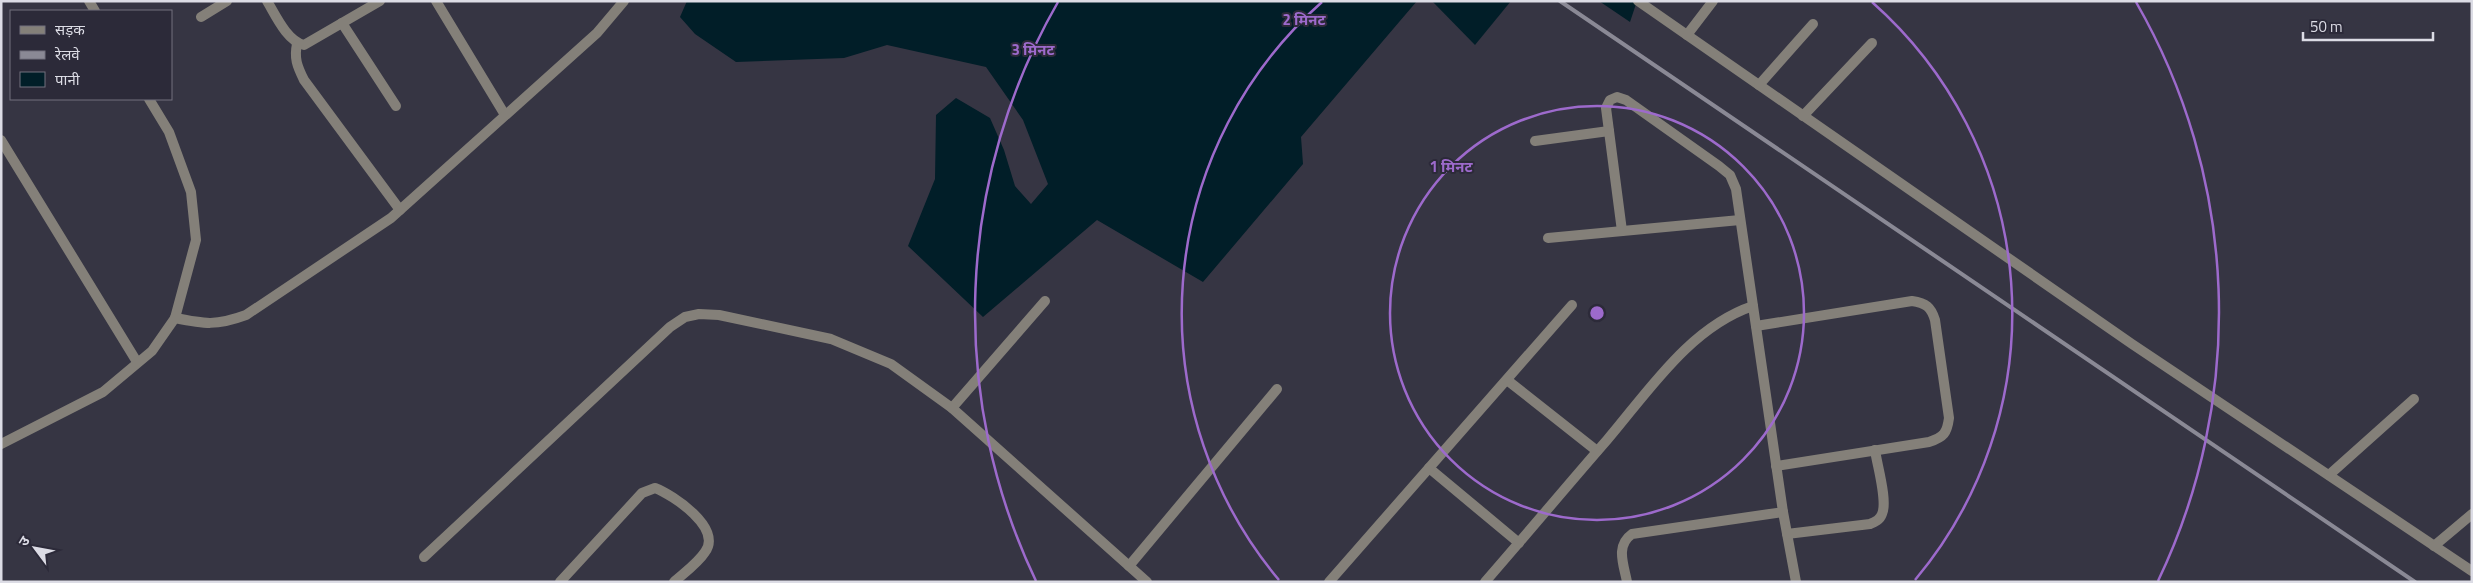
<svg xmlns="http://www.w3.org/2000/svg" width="2473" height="583" font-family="'Titillium Web','Noto Sans Devanagari',sans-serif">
  <rect width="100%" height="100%" fill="#363543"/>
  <!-- water -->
  <g fill="#011e28">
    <polygon points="687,1 1417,1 1301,137 1303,164 1203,282 1097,220 983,317 908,246 935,179 936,115 956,98 990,118 1004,150 1015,186 1031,204 1048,184 1023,120 986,67 887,45 844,58 736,62 695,34 680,17"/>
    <polygon points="1432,1 1511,1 1475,45"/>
    <polygon points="1599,1 1637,1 1630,22"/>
  </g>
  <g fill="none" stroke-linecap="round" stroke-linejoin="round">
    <!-- minor -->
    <g stroke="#848079" stroke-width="10">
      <polyline points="89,1 95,11"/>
      <path d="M267 1C276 16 287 41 304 45L380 1"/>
      <polyline points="436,1 505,115"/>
      <polyline points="1638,1 2132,344 2472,571"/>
      <polyline points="201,17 227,1"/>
      <polyline points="342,23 396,106"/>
      <polyline points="1687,35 1713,1"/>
      <path d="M297 44C294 58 297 66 304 80L400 210"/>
      <polyline points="1759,85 1813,24"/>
      <polyline points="1803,116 1872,43"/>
      <polyline points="1,140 137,362"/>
      <polyline points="1535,141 1609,131"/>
      <path d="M1622 231 1606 108 1610 100 1617 97 1626 100 1719 166 1730 175 1736 189 1783 512 1632 534C1615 546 1624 565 1627 582"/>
      <polyline points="1548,238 1740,220"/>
      <path d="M175 318C205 324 216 326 246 315L391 218 597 33 624 1"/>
      <path d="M1756 326 1912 301C1926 303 1931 307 1935 320L1949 418C1947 433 1944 437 1929 442L1776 466"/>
      <polyline points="1507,380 1597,451"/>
      <polyline points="952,408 1045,301"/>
      <polyline points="1,444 103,392 152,351 175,318 196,240 191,192 169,132 149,99"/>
      <polyline points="1429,468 1519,543"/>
      <polyline points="2329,475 2414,399"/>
      <polyline points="1783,512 1796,582"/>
      <path d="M1787 534 1870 524C1875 522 1880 520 1882 514 1888 501 1877 465 1875 450"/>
      <polyline points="2434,546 2472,514"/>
      <polyline points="424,557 670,327 685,317 699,314 719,315 831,339 891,364 952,408 1147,582"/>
      <polyline points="1129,566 1277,389"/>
      <path d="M560 582 642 493 655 488C673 495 723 528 705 552 698 563 684 573 674 582"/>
      <polyline points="1329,582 1572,305"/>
      <path d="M1485 582C1526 535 1566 487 1607 440 1648 392 1690 327 1753 306"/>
    </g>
    <!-- rail -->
    <polyline stroke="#8a8995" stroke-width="4" points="1560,1 2415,582"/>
  </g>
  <!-- distance rings -->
  <g fill="none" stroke="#9d6acc" stroke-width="2.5">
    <circle cx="1597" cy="313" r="207"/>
    <path d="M1279 580A415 415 0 0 1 1322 2M1872 2A415 415 0 0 1 1915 580"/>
    <path d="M1036 581A622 622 0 0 1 1058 2M2136 2A622 622 0 0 1 2158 581"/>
  </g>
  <circle cx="1597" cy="313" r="8" fill="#9d6acc" stroke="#2c2a39" stroke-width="2.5"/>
  <g font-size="15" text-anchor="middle" font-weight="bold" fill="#9d6acc" stroke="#2c2a39" stroke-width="4" stroke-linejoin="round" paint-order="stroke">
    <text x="1304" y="25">2 मिनट</text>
    <text x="1033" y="55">3 मिनट</text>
    <text x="1451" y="172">1 मिनट</text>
  </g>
  <!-- border -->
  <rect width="2473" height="583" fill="none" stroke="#dcdce5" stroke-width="5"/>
  <!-- legend -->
  <rect x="10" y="10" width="162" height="90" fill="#2c2a39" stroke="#72717e"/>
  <rect x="20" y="26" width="25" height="8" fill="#848079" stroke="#72717e"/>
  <text x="55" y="35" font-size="15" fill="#dcdce5">सड़क</text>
  <rect x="20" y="51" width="25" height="8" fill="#8a8995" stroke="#72717e"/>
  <text x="55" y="60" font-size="15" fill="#dcdce5">रेलवे</text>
  <rect x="20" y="72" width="25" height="15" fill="#011e28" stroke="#72717e"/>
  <text x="55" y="85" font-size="15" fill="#dcdce5">पानी</text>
  <!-- north arrow -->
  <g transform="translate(35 548) rotate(302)" stroke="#2c2a39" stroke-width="4" paint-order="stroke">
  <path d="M0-4L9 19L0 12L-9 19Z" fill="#dcdce5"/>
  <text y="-8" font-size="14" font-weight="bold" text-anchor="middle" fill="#dcdce5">उ</text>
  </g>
  <!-- scale -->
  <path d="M2303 32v8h130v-8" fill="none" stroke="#dcdce5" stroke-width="2.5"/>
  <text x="2310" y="32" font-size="15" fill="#dcdce5" stroke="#2c2a39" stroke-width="4" paint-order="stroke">50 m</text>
</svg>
